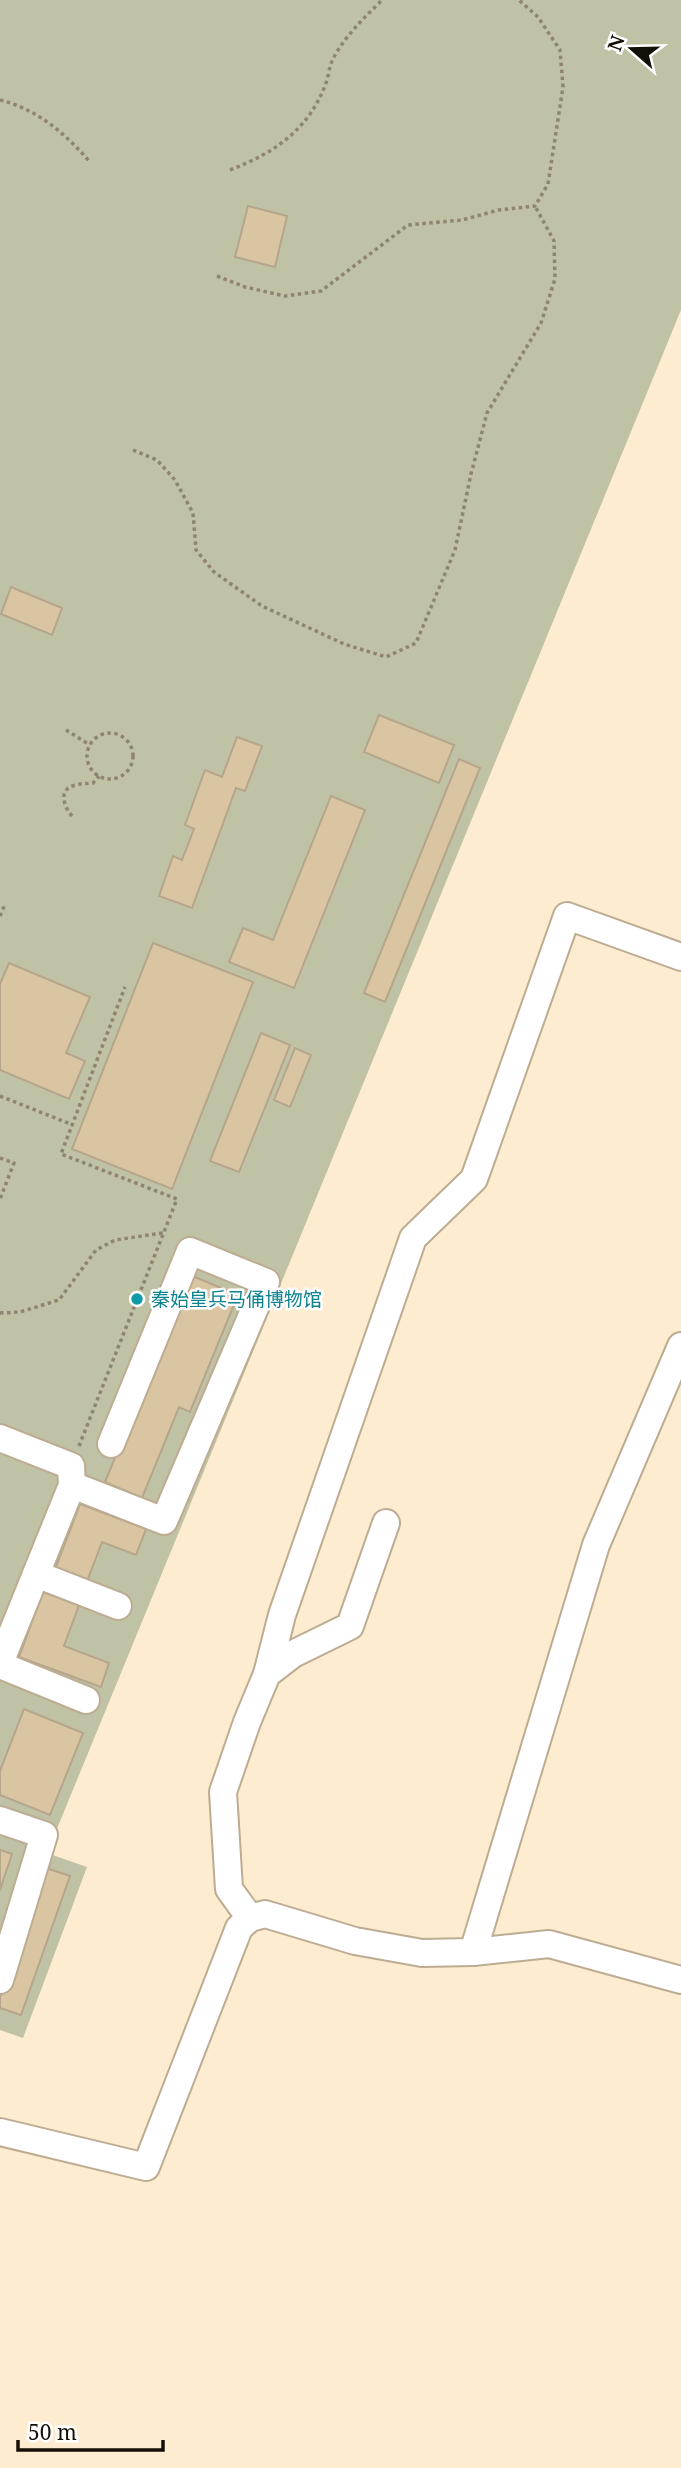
<svg xmlns="http://www.w3.org/2000/svg" width="681" height="2468" font-family="'Noto Serif','Noto Sans SC',serif">
  <rect width="100%" height="100%" fill="#fdecd0"/>
  <!-- green -->
  <polygon fill="#c0c2a6" points="0,0 681,0 681,310 47,1853 87,1867 23,2038 0,2030"/>
  <!-- building -->
  <g fill="#dac5a3" stroke="#b5a58b" stroke-width="2">
    <polygon points="248,206 287,216 275,267 235,257"/>
    <polygon points="11,587 62,608 52,635 1,614"/>
    <polygon points="379,715 454,745 439,783 364,752"/>
    <polygon points="237,737 262,746 245,791 236,788 192,908 159,896 173,856 182,860 194,829 185,825 205,770 222,777"/>
    <polygon points="459,759 480,768 385,1002 364,993"/>
    <polygon points="331,796 365,810 294,988 229,962 243,928 273,940"/>
    <polygon points="153,943 253,982 172,1189 72,1149"/>
    <polygon points="9,963 90,997 66,1053 85,1061 69,1099 0,1070 0,984"/>
    <polygon points="261,1033 290,1045 239,1172 210,1161"/>
    <polygon points="295,1048 311,1055 290,1107 274,1100"/>
    <polygon points="190,1275 238,1295 190,1412 179,1407 142,1498 105,1482"/>
    <polygon points="80,1504 146,1529 136,1555 102,1542 86,1584 54,1572"/>
    <polygon points="43,1592 79,1605 64,1646 109,1663 101,1687 19,1657"/>
    <polygon points="24,1709 83,1733 50,1815 0,1795 0,1771"/>
    <polygon points="0,1850 12,1854 0,1890"/>
    <polygon points="46,1868 70,1876 21,2015 0,2008 0,1997"/>
  </g>
  <g fill="none" stroke-linecap="round" stroke-linejoin="round">
    <defs>
      <g id="minor">
        <polyline points="0,1438 71,1466 72,1485 0,1663"/>
        <polyline points="72,1485 164,1521 266,1282 190,1251 111,1444"/>
        <polyline points="36,1574 118,1606"/>
        <polyline points="0,1665 86,1700"/>
        <polyline points="267,1674 282,1615 413,1238 474,1179 567,916 681,957"/>
        <polyline points="0,1820 44,1835 0,1980"/>
        <polyline points="250,1918 229,1889 223,1792 247,1722 267,1674 293,1654 350,1626 386,1523"/>
        <polyline points="473,1952 596,1545 681,1346"/>
        <polyline points="0,2132 146,2167 239,1928 250,1918 265,1914 355,1941 422,1953 473,1952 549,1944 681,1980"/>
      </g>
    </defs>
    <!-- minor casing -->
    <use href="#minor" stroke="#bdac92" stroke-width="30"/>
    <!-- path -->
    <g stroke="#8f8471" stroke-width="3.5" stroke-dasharray="3.5 3.5" stroke-linecap="butt">
      <path d="M0 100C37 109 66 134 90 162"/>
      <path d="M230 170C274 153 309 130 326 83 329 75 329 65 334 57 346 35 364 18 382 0"/>
      <polyline points="217,276 245,287 285,296 321,291 408,225 462,220 499,210 535,206 548,184 563,87 560,50 538,17 519,0"/>
      <polyline points="133,450 157,460 175,480 193,513 196,550 214,572 262,606 344,644 386,657 416,643 455,550 471,474 487,413 541,323 555,279 554,241 535,206"/>
      <polyline points="66,730 90,745"/>
      <circle cx="110" cy="756" r="23"/>
      <path d="M72 816C63 806 58 788 76 785 82 783 87 784 93 783L99 776"/>
      <polyline points="0,916 5,904"/>
      <polyline points="0,1096 73,1125"/>
      <polyline points="0,1158 14,1163 0,1199"/>
      <polyline points="0,1313 20,1312 59,1300 96,1250 115,1240 163,1233"/>
      <polyline points="79,1446 177,1199 61,1154 125,987"/>
    </g>
    <!-- minor -->
    <use href="#minor" stroke="#fff" stroke-width="26"/>
  </g>
  <!-- markers -->
  <circle fill="#0f9aa8" stroke="#fff" stroke-width="2.5" cx="137" cy="1299" r="7"/>
  <g text-anchor="middle" stroke-width="5" stroke-linejoin="round" paint-order="stroke">
    <!-- culture labels -->
    <g font-size="19" fill="#0d838f" stroke="#fff" text-anchor="start">
      <text x="151" y="1306">秦始皇兵马俑博物馆</text>
    </g>
  </g>
  <!-- north arrow -->
  <g transform="translate(632 49) rotate(290)" stroke="#ffffff" stroke-width="5" paint-order="stroke">
  <path d="M0-5L12 26L0 18L-12 26Z" fill="#140f06"/>
  <text y="-10" font-size="19" font-weight="bold" text-anchor="middle" fill="#140f06">N</text>
  </g>
  <!-- scale -->
  <path d="M18 2440v10h145v-10" fill="none" stroke="#140f06" stroke-width="3.5"/>
  <text x="28" y="2440" font-size="21" fill="#140f06" stroke="#ffffff" stroke-width="5" paint-order="stroke">50 m</text>
</svg>
